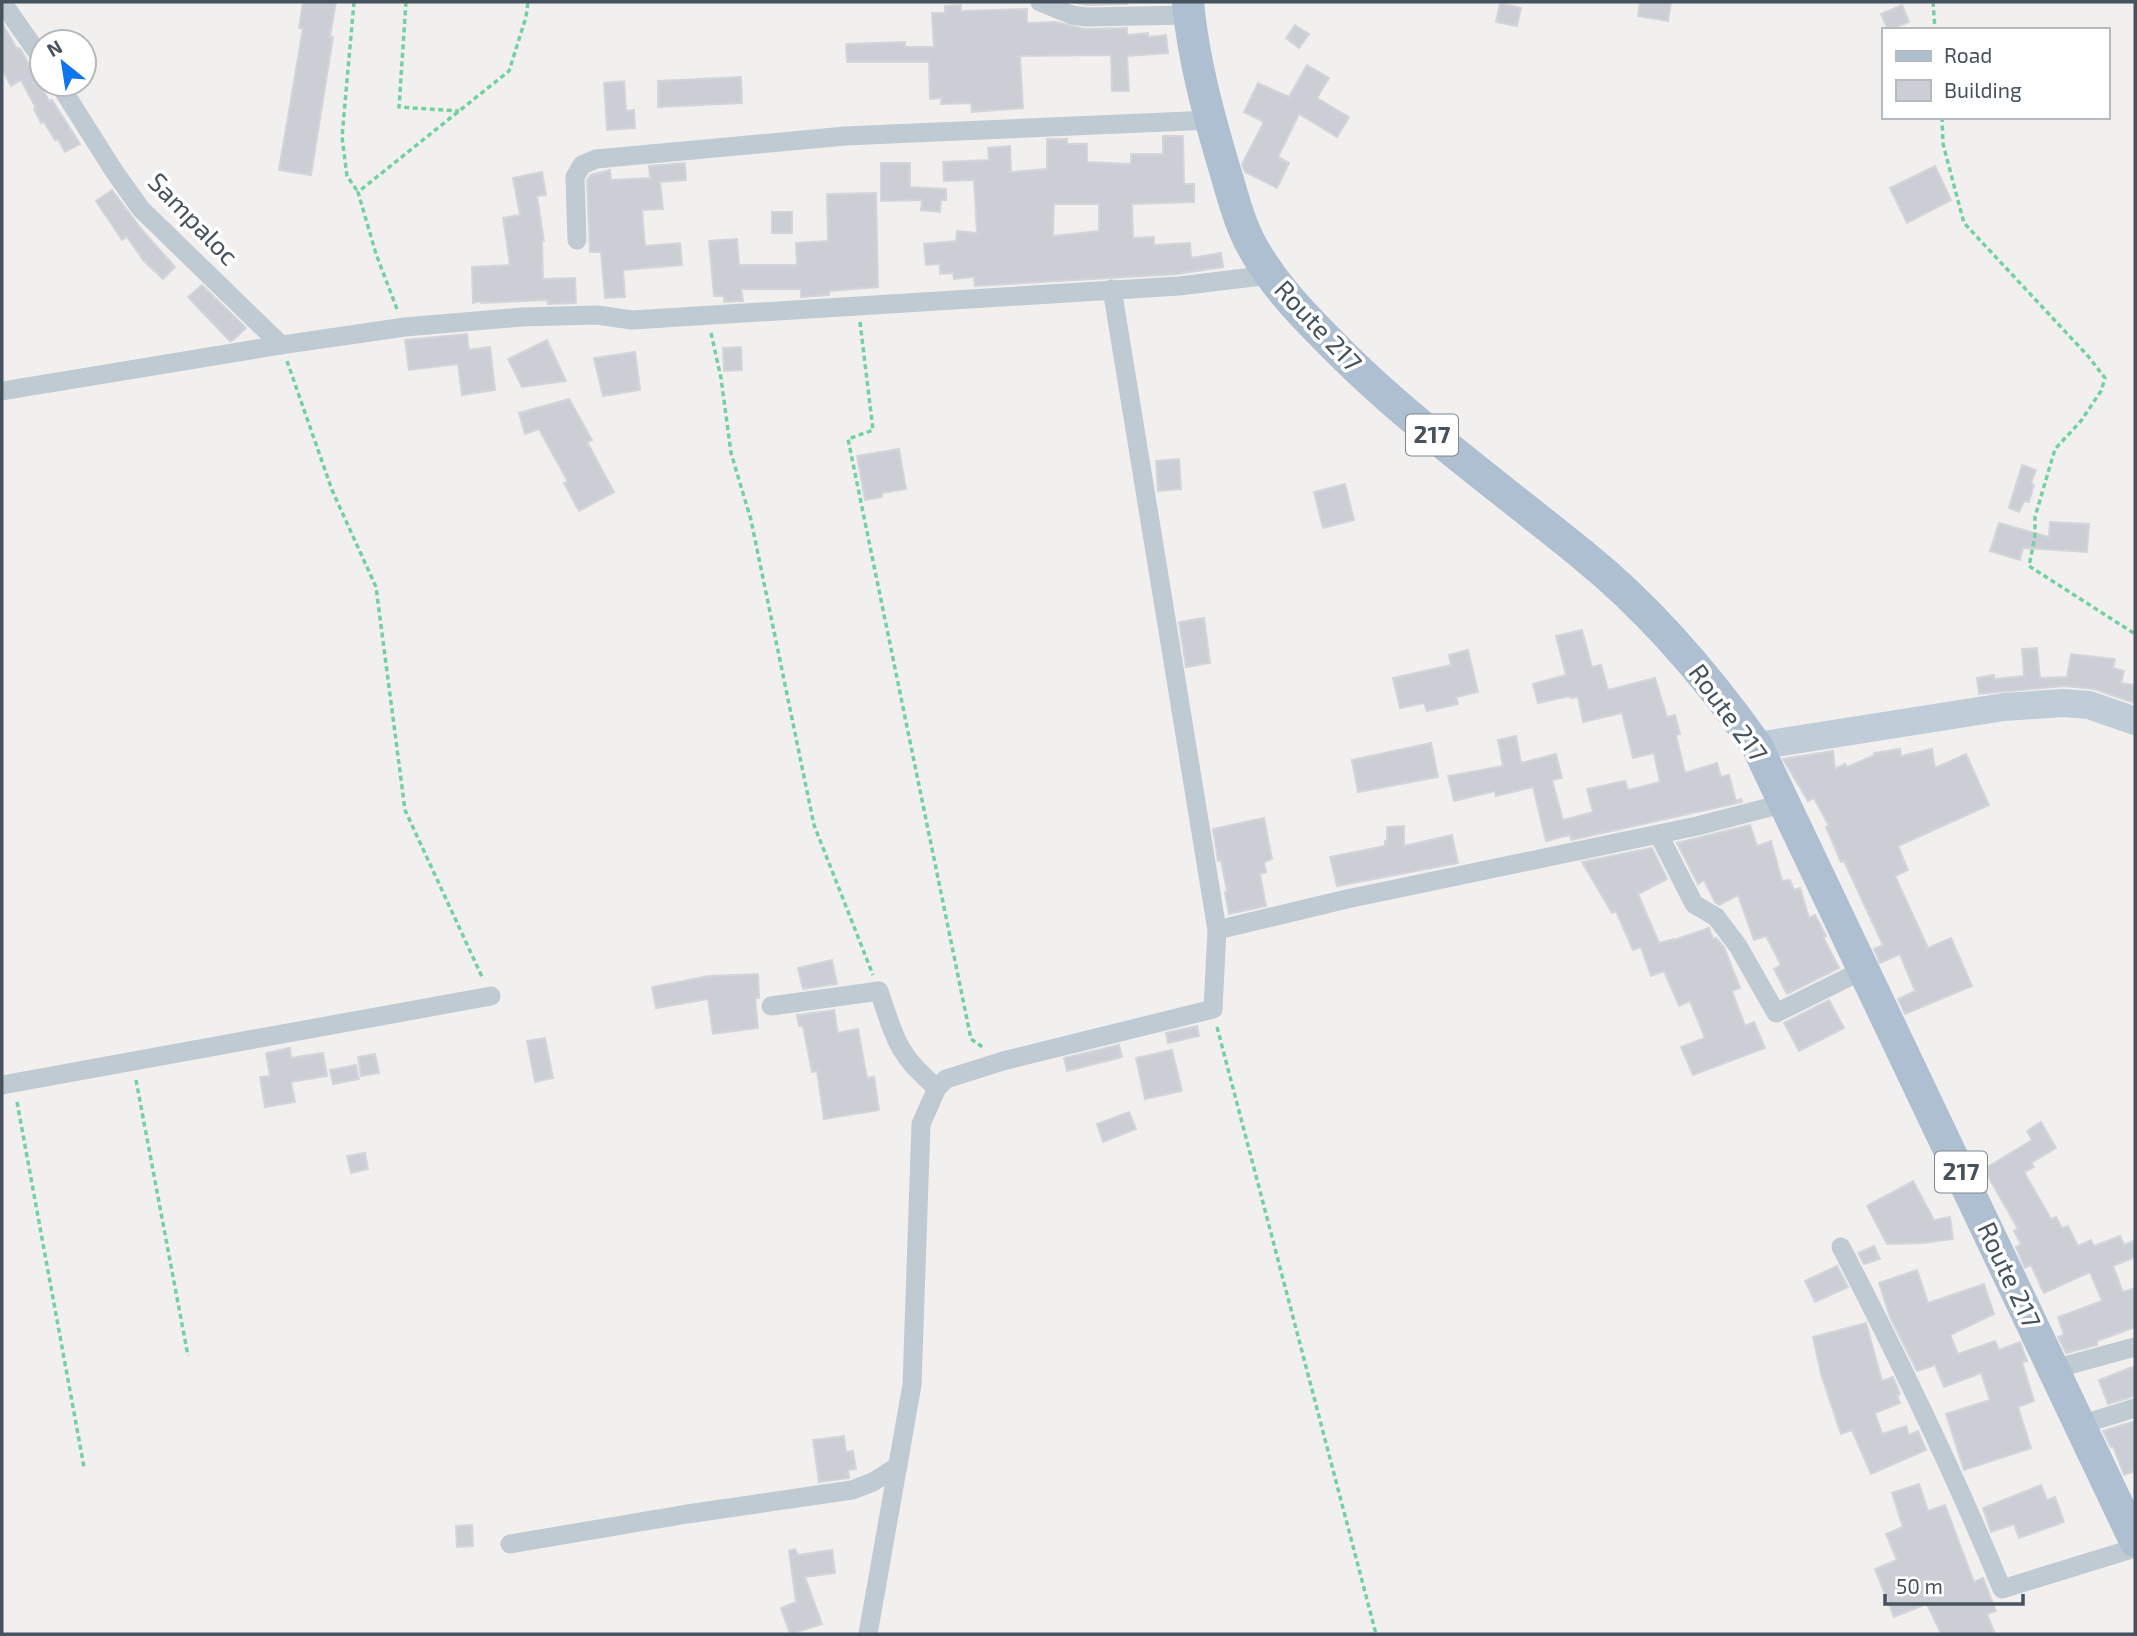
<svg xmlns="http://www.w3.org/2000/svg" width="2137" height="1636" font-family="'Exo 2',sans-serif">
  <rect width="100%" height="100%" fill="#f2efef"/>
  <!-- building -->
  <g fill="#cbced4" stroke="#d3d5db" stroke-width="2" fill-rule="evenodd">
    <polygon points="303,2 336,2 330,37 333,37 311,175 279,170 303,28 299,28"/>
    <polygon points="1072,2 1127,2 1127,4 1087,5"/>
    <polygon points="1640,2 1671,2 1668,21 1638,16"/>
    <polygon points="1500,3 1521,8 1517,26 1496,22"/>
    <polygon points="961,5 961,11 1027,9 1027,23 1056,22 1084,29 1127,28 1127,35 1148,33 1148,37 1166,35 1168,53 1127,56 1129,91 1112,91 1111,55 1020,56 1023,108 972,112 971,103 941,104 942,98 930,99 929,62 847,62 846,44 905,42 905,47 934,47 932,13 945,13 945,6"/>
    <polygon points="1902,5 1909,22 1888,30 1881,14"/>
    <polygon points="2,23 17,49 19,48 21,50 49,101 52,100 80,144 65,152 58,139 55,140 44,122 41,123 34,109 36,108 21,80 11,86 2,69"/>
    <polygon points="1295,25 1309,34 1299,48 1286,38"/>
    <polygon points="1307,65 1329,78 1317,98 1349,117 1337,137 1299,114 1278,157 1289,163 1277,188 1245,172 1242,164 1264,122 1244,112 1258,83 1289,97"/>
    <polygon points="741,77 742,103 658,107 658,81"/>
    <polygon points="624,81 626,111 634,110 635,128 607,130 604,83"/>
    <path d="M1163 136H1183L1184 184H1194V202L1132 204 1133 238 1154 237V245L1190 243 1191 258 1221 253 1223 267 1178 274 975 286 974 277 954 279 953 273 940 274V264L926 265 924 244 956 241 957 231 977 233 974 180 944 181 943 162 989 160 988 148 1010 146 1011 172 1047 169V139H1067V144H1087V162L1131 164V154H1163ZM1054 204H1099V231L1053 236Z"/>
    <polygon points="685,163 686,180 660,182 663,209 642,210 645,246 680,243 682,265 623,270 625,297 605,298 601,252 590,252 587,180 591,175 610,170 611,180 650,178 649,166"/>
    <polygon points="881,163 910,163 910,187 946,189 946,200 941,200 940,212 921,210 922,200 881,201"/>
    <polygon points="1935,166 1951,200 1907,223 1890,188"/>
    <polygon points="542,172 546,195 537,196 544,241 542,241 543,279 575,278 576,303 548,304 547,300 481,303 480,301 473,303 472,267 510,265 503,218 520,215 513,178"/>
    <polygon points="112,190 142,230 175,267 163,279 144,261 127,237 122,240 96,201"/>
    <polygon points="876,193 878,287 829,291 829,295 801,297 801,289 741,289 743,301 724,302 724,296 714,296 709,241 737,239 739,265 797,265 796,243 828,241 827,194"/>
    <rect x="772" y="212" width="20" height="21"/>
    <polygon points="202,285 246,328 233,340 230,341 188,297"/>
    <polygon points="467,334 469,350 490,347 495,390 462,395 458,364 409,370 405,340"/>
    <polygon points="547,340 566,381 522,387 508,359"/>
    <polygon points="741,347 742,370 724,371 723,348"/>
    <polygon points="635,352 640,390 603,396 594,358"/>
    <polygon points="569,399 592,440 587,442 614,492 579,511 564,483 568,482 539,429 525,434 519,413"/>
    <polygon points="899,449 906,489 882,493 882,497 865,500 857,456"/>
    <polygon points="1179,459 1181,489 1158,491 1156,461"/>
    <polygon points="2022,465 2036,470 2031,483 2034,485 2029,502 2024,501 2019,512 2009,508"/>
    <polygon points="1345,484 1354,520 1323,528 1314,492"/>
    <polygon points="2050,522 2089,524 2087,552 2023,548 2020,560 1990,551 1999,523 2049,537"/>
    <polygon points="1204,618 1210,663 1186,667 1179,622"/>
    <polygon points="1582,630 1592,667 1601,665 1608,690 1655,678 1667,717 1675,715 1680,734 1676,735 1685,773 1717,763 1721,777 1729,775 1736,801 1741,799 1742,802 1571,840 1570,835 1546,841 1533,787 1496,796 1495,791 1454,801 1448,776 1503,766 1498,740 1516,736 1521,763 1556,754 1562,778 1552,780 1563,820 1593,812 1587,789 1625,781 1628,790 1660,782 1654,753 1633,758 1622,713 1583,722 1578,697 1571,698 1570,696 1538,703 1533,684 1566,675 1556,636"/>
    <polygon points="2037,648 2040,678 2067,677 2071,654 2115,659 2113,668 2124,671 2121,683 2135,685 2135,703 2094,689 2064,686 1979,694 1977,678 1994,675 1994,679 2024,676 2022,649"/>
    <polygon points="1468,650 1478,692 1456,697 1458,704 1427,711 1424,703 1400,708 1393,678 1451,665 1449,655"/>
    <polygon points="1431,743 1438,777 1358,792 1352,760"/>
    <polygon points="1900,749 1901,756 1932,749 1935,768 1966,754 1989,805 1898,846 1908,870 1895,876 1928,948 1951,938 1972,986 1905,1014 1898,999 1915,991 1900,954 1880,963 1874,949 1883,945 1844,861 1841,862 1826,827 1829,826 1814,798 1808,801 1783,759 1833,751 1835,769 1845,764 1847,767 1875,755 1874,753"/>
    <polygon points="1264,818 1272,859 1264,862 1266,872 1260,874 1266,906 1229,914 1225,892 1227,891 1221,860 1218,861 1213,829"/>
    <polygon points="1750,825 1757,846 1771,841 1782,881 1790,880 1794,890 1800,888 1809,918 1815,915 1826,936 1823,937 1839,968 1787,994 1774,969 1781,965 1766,936 1754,940 1738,895 1719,905 1715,902 1704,880 1698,884 1677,843"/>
    <polygon points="1404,826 1404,846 1452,835 1458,863 1337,886 1330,857 1385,846 1385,841 1387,841 1387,827"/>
    <polygon points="1652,848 1667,879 1638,894 1659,943 1674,939 1674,940 1709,928 1713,939 1716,938 1724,947 1740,988 1732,991 1745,1026 1754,1022 1765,1048 1693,1075 1681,1047 1705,1038 1690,1001 1679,1006 1664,971 1651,976 1641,947 1633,950 1616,911 1612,913 1582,862"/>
    <polygon points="832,960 837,984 803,989 798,968"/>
    <polygon points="758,974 759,998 755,998 758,1028 713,1034 708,999 656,1008 652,987 709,976"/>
    <polygon points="1829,1000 1844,1028 1799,1051 1784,1023"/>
    <polygon points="834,1010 838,1033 858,1029 867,1078 874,1077 879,1110 824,1119 817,1071 812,1072 803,1026 799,1026 797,1015"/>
    <polygon points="1197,1026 1199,1036 1168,1043 1166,1033"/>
    <polygon points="545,1038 553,1078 535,1082 527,1041"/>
    <polygon points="1119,1045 1122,1057 1067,1071 1064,1058"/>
    <polygon points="290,1048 291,1058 323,1053 327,1076 291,1082 295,1102 265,1107 260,1077 270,1076 266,1053"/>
    <polygon points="1172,1050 1182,1091 1145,1099 1136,1058"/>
    <polygon points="375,1054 379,1073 361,1076 358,1057"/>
    <polygon points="356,1065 359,1079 333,1084 330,1070"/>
    <polygon points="1129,1112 1136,1129 1103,1142 1097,1124"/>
    <polygon points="2041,1122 2056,1148 2031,1163 2034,1167 2024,1172 2051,1219 2056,1217 2062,1228 2068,1226 2078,1246 2091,1240 2094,1246 2120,1236 2124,1245 2135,1240 2135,1257 2113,1266 2123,1292 2135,1288 2135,1327 2097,1341 2097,1345 2066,1353 2058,1337 2064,1335 2058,1317 2102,1301 2090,1272 2044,1293 2031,1265 2025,1268 2016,1247 2021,1244 2014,1231 2018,1229 1984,1169 2032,1140 2027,1131"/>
    <polygon points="365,1153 368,1169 351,1173 347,1156"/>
    <polygon points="1913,1181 1934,1220 1950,1217 1953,1239 1923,1243 1887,1244 1867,1206"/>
    <polygon points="1874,1246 1880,1259 1864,1264 1858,1253"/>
    <polygon points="1837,1266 1848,1287 1815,1302 1805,1281"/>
    <polygon points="1917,1270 1928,1303 1984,1284 1994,1314 1950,1335 1958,1354 1995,1341 1999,1350 2020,1342 2027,1361 2022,1362 2034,1401 2018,1407 2031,1448 1964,1470 1946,1414 1990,1400 1981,1373 1944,1387 1935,1365 1917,1371 1890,1317 1879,1283"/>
    <polygon points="1866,1323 1882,1381 1893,1377 1900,1394 1897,1395 1900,1403 1875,1413 1882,1434 1906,1426 1909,1435 1918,1431 1926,1450 1871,1474 1852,1430 1841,1434 1821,1374 1813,1337"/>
    <polygon points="2135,1366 2135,1396 2108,1404 2099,1380"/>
    <polygon points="2135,1421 2135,1471 2124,1475 2113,1446 2111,1447 2103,1431"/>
    <polygon points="844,1436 846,1452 853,1451 856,1469 848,1470 849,1478 819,1482 813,1440"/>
    <polygon points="1919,1484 1928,1511 1945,1505 1974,1582 1983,1578 1996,1611 1987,1614 1995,1634 1941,1634 1927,1604 1894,1617 1875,1569 1897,1560 1886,1534 1903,1527 1892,1493"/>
    <polygon points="2041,1485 2047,1500 2055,1497 2064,1522 2019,1538 2014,1524 1991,1532 1983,1508"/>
    <polygon points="472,1525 473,1546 457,1547 456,1526"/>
    <polygon points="795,1549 798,1555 832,1550 835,1573 805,1577 822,1624 790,1634 781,1608 796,1602 789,1551"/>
  </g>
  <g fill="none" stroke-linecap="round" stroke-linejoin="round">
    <!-- path -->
    <g stroke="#71d29f" stroke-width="3.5" stroke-dasharray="5 3.5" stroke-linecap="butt">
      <polyline points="354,2 342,137 347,176 358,192"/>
      <polyline points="406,2 399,107 459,111"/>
      <polyline points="1933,2 1935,30"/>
      <polyline points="1942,117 1943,144 1964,223 2088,356 2105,378 2101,391 2081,421 2055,449 2035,517 2035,536 2029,566 2135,634"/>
      <polyline points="397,309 376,254 358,192 509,71 526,17 528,2"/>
      <polyline points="860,322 873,430 848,439 971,1039 984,1048"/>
      <polyline points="711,333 721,378 731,453 751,520 814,825 873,975"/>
      <polyline points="287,361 332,490 376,587 405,810 483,979"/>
      <polyline points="1217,1027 1376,1634"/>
      <polyline points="136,1080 188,1356"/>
      <polyline points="17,1102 84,1467"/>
    </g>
    <!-- street -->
    <g stroke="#bfcad2" stroke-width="19">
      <polyline points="2,2 42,59"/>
      <polyline points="1040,2 1072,15 1086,17 1189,15"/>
      <polyline points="59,84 114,171 141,209 281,345"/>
      <polyline points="577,240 575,177 582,165 596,159 845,136 1211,120"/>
      <polyline points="2,391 281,345 405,327 522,317 597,315 632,320 1179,286 1270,275"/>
      <polyline points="1659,835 1694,904 1716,917 1738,946 1776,1013 1865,969"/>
      <polyline points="1217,930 1347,899 1697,826 1786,803"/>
      <path d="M771 1006 879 991C895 1038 897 1055 937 1088"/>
      <polyline points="2,1085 491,996"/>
      <path d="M1841 1247C1899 1359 1954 1472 2002 1589L2135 1548"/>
      <polyline points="2054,1369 2135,1347"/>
      <polyline points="2080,1425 2135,1408"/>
      <polyline points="510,1544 687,1514 852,1490 873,1482 898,1466"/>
      <polyline points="868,1634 912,1385 921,1124 937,1088 946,1079 1003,1061 1213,1009 1217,930 1112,289"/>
    </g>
    <!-- secondary -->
    <polyline stroke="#c0cdd9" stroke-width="28" points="1757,746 2004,707 2063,703 2089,705 2135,721"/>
    <!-- primary -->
    <path stroke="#adbfd0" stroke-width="32" d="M1188 2C1193 58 1208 113 1224 167 1232 193 1239 223 1252 246 1271 281 1298 310 1325 337 1403 418 1496 484 1583 555 1650 609 1707 676 1757 746L2135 1541"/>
  </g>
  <g text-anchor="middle" stroke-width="7" stroke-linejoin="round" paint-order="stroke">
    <!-- shield labels -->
    <g fill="#fff" stroke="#7e878e" stroke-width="2">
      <rect x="1406" y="414.5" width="52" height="41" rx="5"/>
      <rect x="1935" y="1151.5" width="52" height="41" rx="5"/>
    </g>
    <g font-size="24" font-weight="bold" fill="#46535e">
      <text x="1432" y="443">217</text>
      <text x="1961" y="1180">217</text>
    </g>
    <!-- street labels -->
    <g font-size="26" fill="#46535e" stroke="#fff">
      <text transform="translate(193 219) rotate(46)" y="9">Sampaloc</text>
      <text transform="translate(1318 326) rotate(47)" y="9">Route 217</text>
      <text transform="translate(1728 713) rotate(54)" y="9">Route 217</text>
      <text transform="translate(2009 1275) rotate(65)" y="9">Route 217</text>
    </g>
  </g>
  <!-- border -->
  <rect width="2137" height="1636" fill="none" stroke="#46535e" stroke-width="7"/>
  <!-- legend -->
  <rect x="1882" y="28" width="228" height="91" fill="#ffffff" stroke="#b5babf" stroke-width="2"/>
  <rect x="1896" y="51" width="35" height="10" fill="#adbfd0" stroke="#b5babf" stroke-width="2"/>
  <text x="1944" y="63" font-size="21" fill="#46535e">Road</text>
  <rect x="1896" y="80" width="35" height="21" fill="#cbced4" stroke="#b5babf" stroke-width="2"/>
  <text x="1944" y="98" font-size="21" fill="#46535e">Building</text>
  <!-- north arrow -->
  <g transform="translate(63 63) rotate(330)"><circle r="33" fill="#ffffff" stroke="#b5babf" stroke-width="2"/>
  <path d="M0-5L12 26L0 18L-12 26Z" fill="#0e75ed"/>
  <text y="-10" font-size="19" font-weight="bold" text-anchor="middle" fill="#46535e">N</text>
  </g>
  <!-- scale -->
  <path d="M1885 1594v10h138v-10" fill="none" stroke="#46535e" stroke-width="3.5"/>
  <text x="1896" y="1594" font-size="21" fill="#46535e" stroke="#ffffff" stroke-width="5" paint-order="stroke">50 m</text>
</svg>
